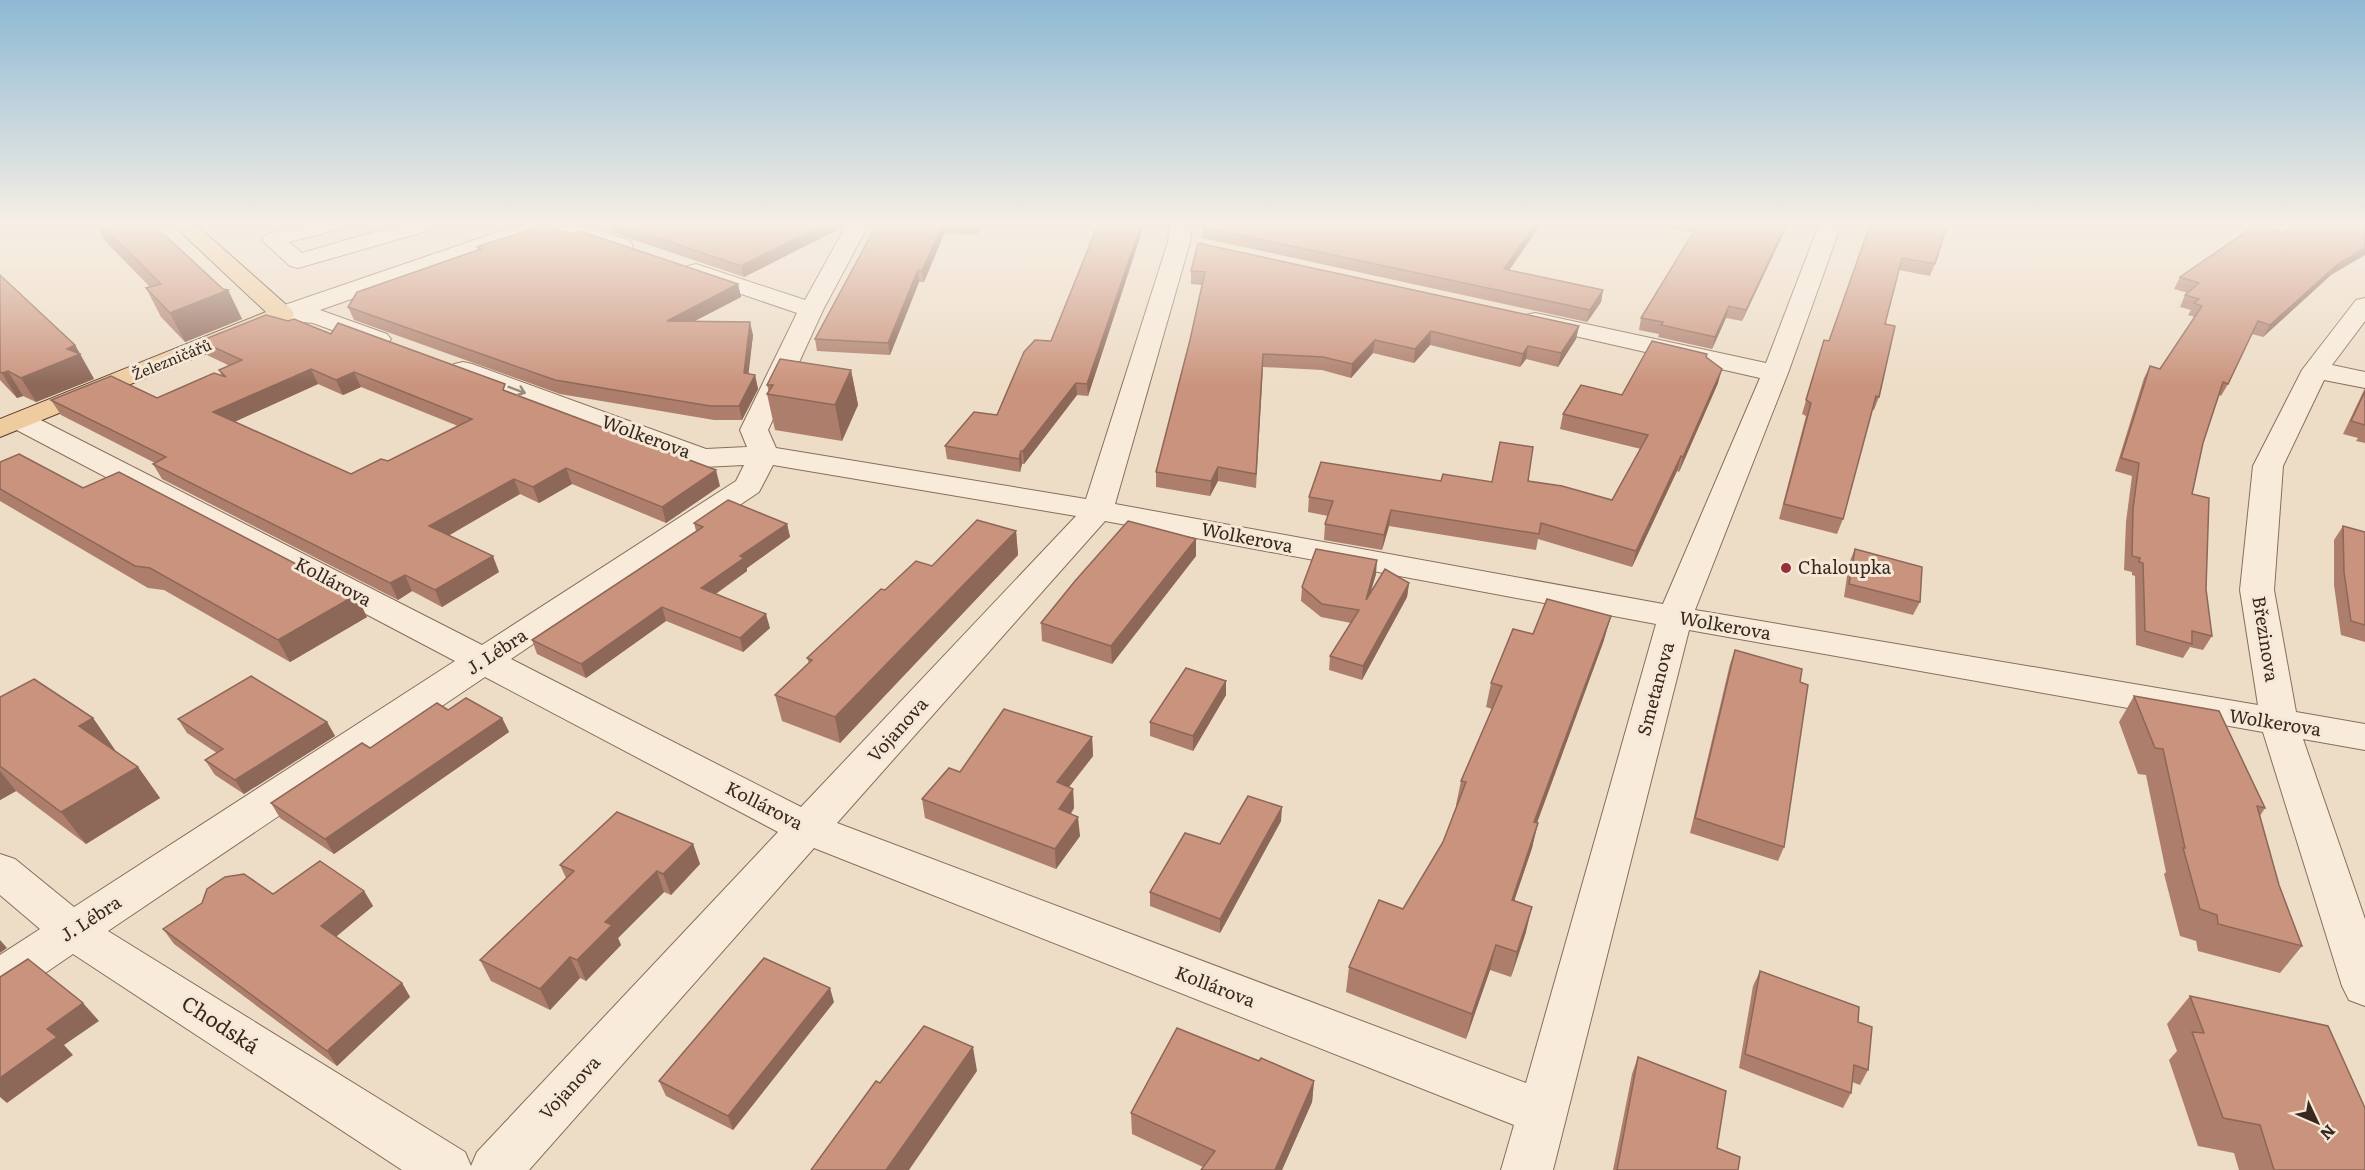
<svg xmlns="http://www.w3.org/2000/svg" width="2365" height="1170" font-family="Literata,serif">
  <rect width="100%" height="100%" fill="#eddcc6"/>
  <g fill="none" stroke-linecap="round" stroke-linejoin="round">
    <defs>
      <g id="minor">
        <polygon points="314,222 350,222 348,227 289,242 302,253 408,222 427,222 430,226 427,231 298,268 290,266 262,240 265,235"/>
        <polygon points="527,222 574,222 630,241 633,246 630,251 622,253 551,229 320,310 387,334 391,339 387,344 378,347 313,323 273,319 270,314 273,309"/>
        <path d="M848 222H870L823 310 768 430 776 448 1086 499 1168 242 1170 222H1192L1190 242 1115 504 1663 604 1760 378 1535 327 1526 325 1523 320 1526 315 1535 313 1766 363 1820 222H1842L1788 373 1695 610 2258 705 2240 590 2253 466 2302 370 2356 300 2365 298V321L2332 365 2365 372V388L2324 380 2283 466 2274 590 2296 712 2365 724V750L2303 739 2365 919V1006L2349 1000 2342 986 2263 732 1689 630 1553 1170H1501L1514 1125 814 848 529 1170H402L73 954 16 993 0 998V955L40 929 0 895V854L15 859 74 907 455 661 11 427 7 421 11 415 21 413 31 415 482 645 736 481 744 465 703 467 693 464 454 376 450 370 454 364 463 362 472 364 706 449 747 447 740 430 797 313 688 276 685 271 688 266 696 264 805 300ZM773 465 1076 516 801 807 511 659 759 492ZM1105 521 1656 624 1526 1083 837 823ZM485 677 778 832 477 1152 471 1166 465 1152 108 931Z"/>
      </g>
      <polygon id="major" points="170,222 193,222 291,309 294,314 291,319 0,437 0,419 266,312"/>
    </defs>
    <!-- minor casing -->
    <use href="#minor" stroke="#886e5c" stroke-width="2"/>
    <!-- major casing -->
    <use href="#major" stroke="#563d30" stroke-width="2"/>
    <!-- minor -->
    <use href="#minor" fill="#f8ebda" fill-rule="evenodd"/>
    <!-- major -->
    <use href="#major" fill="#efcca0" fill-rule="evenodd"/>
  </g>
  <!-- wall -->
  <g fill="#ae7e6c" fill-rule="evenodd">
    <polygon points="95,222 147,222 152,228 223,289 228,290 242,319 185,342 161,317 146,288 150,287 105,241"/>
    <polygon points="607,222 846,222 843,227 744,277 610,232"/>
    <polygon points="878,222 983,222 978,235 944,234 924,282 919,282 890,355 817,351 815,339"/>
    <polygon points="1099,222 1145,222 1088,396 1077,395 1024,464 1022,464 1020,472 947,459 945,446 997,415 1051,341"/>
    <polygon points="1203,222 1547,222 1542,223 1509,270 1603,290 1601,302 1587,322 1202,238 1202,227"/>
    <polygon points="1635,222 1789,222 1742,321 1726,318 1712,349 1658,337 1659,334 1639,330 1641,318 1693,233"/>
    <polygon points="1871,222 1935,264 1930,276 1899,270 1885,324 1879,397 1874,410 1872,410 1843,519 1837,534 1779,519 1806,416 1802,414 1820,353 1824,340 1829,341"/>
    <polygon points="1198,243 1579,326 1576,339 1558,367 1526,359 1520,367 1430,345 1414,363 1373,353 1351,378 1322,370 1263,367 1256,488 1218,481 1210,496 1156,487 1156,472 1190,340 1202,285 1191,284 1191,271"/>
    <polygon points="477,247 738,284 741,297 694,321 753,335 748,374 755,375 758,389 742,420 714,420 560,394 354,320 348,307 478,250"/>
    <polygon points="0,275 75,345 94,379 36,402 23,396 17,398 0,380"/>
    <polygon points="2331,275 2263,337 2252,334 2228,384 2221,396 2219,395 2203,443 2192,494 2212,636 2203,650 2190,647 2183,658 2136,645 2135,576 2132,575 2132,572 2124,570 2126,522 2132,476 2115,471 2144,378 2150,366 2160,369 2195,317 2188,315 2191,310 2180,307 2185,295 2188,293 2174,289 2180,277"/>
    <path d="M331 334 508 392 720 486 666 523 572 484 539 503 520 494 449 535 499 572 442 607 412 591 398 600 162 479 153 464 155 463 61 415 51 400 157 398 222 376 219 370 230 366 207 355 200 341ZM318 384 343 395 361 387 458 426 388 461 351 474 234 422Z"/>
    <polygon points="1707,357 1718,383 1679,472 1677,471 1632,567 1538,539 1536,550 1389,526 1382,550 1324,540 1325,524 1328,516 1308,512 1309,497 1441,481 1528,481 1612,500 1641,449 1560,429 1563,414 1622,395"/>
    <polygon points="851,370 858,405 842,441 775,430 767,394 769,392 767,385"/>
    <polygon points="2365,388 2365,443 2356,441 2358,438 2343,434"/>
    <polygon points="0,462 83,488 356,595 367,617 290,662 164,590 148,588 0,501"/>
    <polygon points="694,523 787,524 790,537 747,568 747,571 716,594 770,628 743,652 666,621 586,678 537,654 532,640 696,531"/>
    <polygon points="2343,526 2365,532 2365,642 2341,635 2334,585 2334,540"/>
    <polygon points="1016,531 1018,555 840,743 782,721 775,695 809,663 807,658 885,590 932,566"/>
    <polygon points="1855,549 1920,602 1913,615 1844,597 1849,563"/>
    <polygon points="1196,556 1112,664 1042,641 1041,623"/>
    <polygon points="1376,574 1370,594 1409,583 1407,597 1362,680 1329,670 1330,656 1351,623 1321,617 1301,601 1302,587"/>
    <polygon points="1533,634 1604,640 1537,823 1532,848 1514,901 1526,932 1511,977 1490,970 1466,1039 1346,992 1349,967 1403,909 1443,842 1457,806 1456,805 1461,781 1492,709 1486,707 1491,683"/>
    <polygon points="1735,650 1800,682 1784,847 1778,861 1690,833 1730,664"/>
    <polygon points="1226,695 1193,751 1150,736 1150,722"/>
    <polygon points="2134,696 2265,808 2260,816 2279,885 2302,946 2280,973 2198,951 2196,941 2180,936 2164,874 2166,872 2146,775 2138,774 2119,722"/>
    <polygon points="0,697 93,718 115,750 114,750 138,767 160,798 86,844 16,791 0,800"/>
    <polygon points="502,718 509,732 334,854 280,818 271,803 370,748"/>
    <polygon points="178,719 327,722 335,736 244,794 215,775 205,760 217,753 187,733"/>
    <polygon points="1092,737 1093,756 1069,787 1073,789 1074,808 1071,814 1080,836 1056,869 925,818 922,799 960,772"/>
    <polygon points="1281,821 1220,933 1150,906 1150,892 1220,844"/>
    <polygon points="693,844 700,864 671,895 664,892 618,938 621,945 586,981 580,978 550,1010 491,981 480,960 566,878 560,865"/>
    <polygon points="364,891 373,906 336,936 402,983 410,997 337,1066 174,944 163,929 273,894"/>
    <polygon points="1760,971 1858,1022 1868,1070 1860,1085 1852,1082 1851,1093 1843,1108 1739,1068 1753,986"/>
    <polygon points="2190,996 2365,1170 2239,1170 2234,1153 2198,1146 2169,1060 2177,1051 2167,1024"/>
    <polygon points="834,1002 733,1130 666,1096 659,1081"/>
    <polygon points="1638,1057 1717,1148 1738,1170 1613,1170 1632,1074"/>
    <polygon points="1259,1061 1314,1081 1312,1102 1282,1170 1201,1170 1203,1167 1132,1134 1131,1113"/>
  </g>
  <!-- shaded-wall -->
  <g fill="#8d6758">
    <polygon points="828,222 846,222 843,227 744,277 741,266"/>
    <polygon points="977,222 983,222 978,235 977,224"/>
    <polygon points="1142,222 1145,222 1088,396 1087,384"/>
    <polygon points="1537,222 1542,222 1502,281 1504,269"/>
    <polygon points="1787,222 1789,222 1742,321 1746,310"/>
    <polygon points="943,223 944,234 924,282 922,271"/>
    <polygon points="2365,248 2365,255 2331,275 2263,337 2270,325 2338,264"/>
    <polygon points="918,270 919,282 890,355 888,343"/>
    <polygon points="738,284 741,297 670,334 667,321"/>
    <polygon points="228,290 242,319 185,342 170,313"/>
    <polygon points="1603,290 1601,302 1587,322 1590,310"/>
    <polygon points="1729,306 1726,318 1712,349 1715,337"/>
    <polygon points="750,322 753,335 747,387 744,373"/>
    <polygon points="1579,326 1576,339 1558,367 1561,353"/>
    <polygon points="1431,331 1430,345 1414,363 1415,349"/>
    <polygon points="1375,340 1373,353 1351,378 1352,364"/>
    <polygon points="75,345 94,379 36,402 21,378 67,349"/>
    <polygon points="1528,346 1526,359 1520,367 1523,354"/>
    <polygon points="311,369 318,384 221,428 213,412"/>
    <polygon points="1722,369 1718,383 1679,472 1683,457"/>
    <polygon points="851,370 858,405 842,441 835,405"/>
    <polygon points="8,371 23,396 17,398 2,373"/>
    <polygon points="354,372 361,387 343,395 336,380"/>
    <polygon points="755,375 758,389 742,420 739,406"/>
    <polygon points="1076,383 1077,395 1024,464 1023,451"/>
    <polygon points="1021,451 1022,464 1020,472 1019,459"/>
    <polygon points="1681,456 1677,471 1632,567 1636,551"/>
    <polygon points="1218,467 1218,481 1210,496 1211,481"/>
    <polygon points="566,468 572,484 539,503 533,487"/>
    <polygon points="716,470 720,486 666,523 662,507"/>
    <polygon points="514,479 520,494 436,543 429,526"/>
    <polygon points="1391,510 1389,526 1382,550 1384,535"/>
    <polygon points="787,524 790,537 747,568 747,571 705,601 701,588 740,556"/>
    <polygon points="1016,531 1018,555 840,743 835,717"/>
    <polygon points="1196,539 1196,556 1112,664 1111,646"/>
    <polygon points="493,556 499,572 442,607 435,590"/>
    <polygon points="1377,560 1376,574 1364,614 1366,600"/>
    <polygon points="405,575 412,591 398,600 390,583"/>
    <polygon points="1409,583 1407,597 1362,680 1363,666"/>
    <polygon points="356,595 367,617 290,662 278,640"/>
    <polygon points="662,607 666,621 586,678 581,664"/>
    <polygon points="766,614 770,628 743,652 740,638"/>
    <polygon points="1611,616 1604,640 1528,847 1534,822"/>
    <polygon points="1226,681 1226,695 1193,751 1193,736"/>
    <polygon points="93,718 115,750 102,757 79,726"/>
    <polygon points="502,718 509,732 334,854 325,839"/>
    <polygon points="327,722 335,736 244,794 235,780"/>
    <polygon points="1092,737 1093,756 1058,801 1057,782"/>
    <polygon points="138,767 160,798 86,844 61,812"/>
    <polygon points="0,771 16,791 0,800"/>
    <polygon points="1073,789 1074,808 1060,828 1059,809"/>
    <polygon points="1282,807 1281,821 1220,933 1220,919"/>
    <polygon points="1078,817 1080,836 1056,869 1055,849"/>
    <polygon points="1538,823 1532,848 1506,925 1512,900"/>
    <polygon points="693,844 700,864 671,895 663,874"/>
    <polygon points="657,871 664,892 618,938 621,945 586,981 577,960 605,922"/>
    <polygon points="364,891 373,906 331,941 321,926"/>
    <polygon points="1532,907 1526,932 1511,977 1517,952"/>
    <polygon points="0,940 7,948 0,953"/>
    <polygon points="1496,945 1490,970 1466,1039 1472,1014"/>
    <polygon points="570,957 580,978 550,1010 540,989"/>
    <polygon points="402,983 410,997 337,1066 327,1051"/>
    <polygon points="830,988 834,1002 733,1130 728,1116"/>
    <polygon points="83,1003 99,1021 64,1045 73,1055 7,1103 0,1097 0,1078 47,1029"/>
    <polygon points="973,1047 977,1071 909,1170 886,1170"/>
    <polygon points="1314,1081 1312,1102 1282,1170 1275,1170"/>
  </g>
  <!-- building -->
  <g fill="#ca937d" stroke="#8d6758" stroke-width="1.5" fill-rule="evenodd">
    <polygon points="98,222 147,222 152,228 156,227 223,289 228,290 170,313 146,288 161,284"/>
    <polygon points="611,222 828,222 741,266"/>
    <polygon points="878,222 977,222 977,224 943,223 922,271 918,270 888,343 815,339"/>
    <polygon points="1099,222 1142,222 1087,384 1076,383 1023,451 1021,451 1019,459 945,446 974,412 997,415 1024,352 1035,340 1051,341"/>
    <polygon points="1203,222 1537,222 1504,269 1603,290 1590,310 1202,227"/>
    <polygon points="1695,222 1787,222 1746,310 1729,306 1715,337 1661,325 1663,322 1641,318 1699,223"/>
    <polygon points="1871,222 1948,222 1935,264 1902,258 1885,324 1895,326 1879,397 1876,396 1843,519 1784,504 1811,403 1806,400 1824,340 1829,341"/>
    <polygon points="2305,222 2365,222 2365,248 2338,264 2270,325 2258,321 2228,384 2223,382 2203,443 2192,494 2209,498 2206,589 2212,636 2192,631 2192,644 2145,631 2143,563 2139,562 2140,558 2132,556 2133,509 2139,463 2121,458 2150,366 2160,369 2202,306 2194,303 2199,299 2185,295 2199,283 2180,277 2256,225 2283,233"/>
    <polygon points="543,225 573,234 580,231 738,284 667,321 750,322 744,373 755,375 739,406 710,406 555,380 348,307 357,292 481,249 477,247"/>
    <polygon points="1198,243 1579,326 1561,353 1528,346 1523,354 1431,331 1415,349 1375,340 1352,364 1323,357 1263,354 1256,474 1218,467 1211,481 1156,472 1190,340 1205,272 1191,271"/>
    <polygon points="0,275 75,345 67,349 80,354 21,378 8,371 2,373 0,372"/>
    <path d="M266 315 288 321 294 319 331 334 338 323 505 384 503 390 716 470 662 507 566 468 533 487 514 479 429 526 493 556 435 590 405 575 390 583 153 464 166 457 51 400 111 376 157 398 214 373 226 377 219 370 242 360 200 341ZM311 369 336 380 354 372 472 419 388 461 381 459 351 474 213 412Z"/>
    <polygon points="1652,341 1707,354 1706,357 1722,369 1683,457 1681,456 1636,551 1541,523 1539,534 1391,510 1384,535 1325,524 1333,501 1309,497 1321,462 1441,481 1443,474 1492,482 1500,442 1533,447 1528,481 1562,486 1612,500 1648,435 1563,414 1581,385 1622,395"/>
    <polygon points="780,359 851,370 835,405 767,394 773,385 767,385"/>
    <polygon points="2365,391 2365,425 2351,421"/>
    <polygon points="19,454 83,488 119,472 356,595 278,640 150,568 135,566 0,489 0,462"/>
    <polygon points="728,500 787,524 740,556 744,558 701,588 766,614 740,638 662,607 581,664 532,640 703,527 694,523"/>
    <polygon points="977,520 1016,531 835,717 775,695 812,660 807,658 881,589 885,590 916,561 932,566"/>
    <polygon points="1128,521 1196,539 1111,646 1041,623 1075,581"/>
    <polygon points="2343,526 2365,532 2365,625 2351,621 2344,572"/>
    <polygon points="1316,549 1377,560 1366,600 1385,569 1409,583 1363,666 1330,656 1359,610 1322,604 1302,587"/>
    <polygon points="1855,549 1922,567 1920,602 1849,584"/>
    <polygon points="1547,599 1611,616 1534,822 1538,823 1512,900 1532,907 1517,952 1496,945 1472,1014 1349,967 1379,900 1403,909 1443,842 1466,782 1461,781 1502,686 1491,683 1513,629 1533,634"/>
    <polygon points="1735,650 1802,669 1800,682 1808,685 1784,847 1695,818"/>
    <polygon points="1186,668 1226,681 1193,736 1150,722"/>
    <polygon points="251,676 327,722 235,780 205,760 223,749 178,719"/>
    <polygon points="34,679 93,718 79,726 138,767 61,812 0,766 0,697"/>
    <polygon points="2134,696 2219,711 2265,808 2257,806 2279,885 2302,946 2218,924 2217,915 2200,909 2183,848 2185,848 2163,749 2155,748"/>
    <polygon points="466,698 502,718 325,839 271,803 362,743 370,748 437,703 448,710"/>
    <polygon points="1004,709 1092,737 1057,782 1073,789 1059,809 1078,817 1055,849 922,799 949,768 960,772"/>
    <polygon points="1248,796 1282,807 1220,919 1150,892 1185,833 1220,844"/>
    <polygon points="617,812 693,844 663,874 657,871 605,922 612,925 577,960 570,957 540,989 480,960 574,871 560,865"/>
    <polygon points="320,861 364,891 321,926 402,983 327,1051 163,929 202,903 207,889 225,877 244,874 273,894"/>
    <polygon points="764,958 830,988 728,1116 659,1081"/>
    <polygon points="28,959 83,1003 47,1029 57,1037 0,1078 0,977"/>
    <polygon points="1760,971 1859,1007 1858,1022 1872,1027 1868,1070 1854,1065 1851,1093 1745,1054"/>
    <polygon points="2190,996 2328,1026 2365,1108 2365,1170 2274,1170 2260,1125 2223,1118 2192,1032 2204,1033"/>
    <polygon points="924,1026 973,1047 886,1170 811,1170 876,1081 880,1083"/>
    <polygon points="1177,1028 1259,1061 1261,1058 1314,1081 1275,1170 1201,1170 1215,1151 1131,1113"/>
    <polygon points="1638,1057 1726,1091 1717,1148 1740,1157 1738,1170 1617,1170"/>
  </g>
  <!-- one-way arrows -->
  <defs><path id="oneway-shaft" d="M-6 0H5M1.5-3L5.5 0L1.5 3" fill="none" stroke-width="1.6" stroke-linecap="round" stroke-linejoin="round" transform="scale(1.5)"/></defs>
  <use stroke="#988a7d" href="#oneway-shaft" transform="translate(517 390) rotate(20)"/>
  <!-- sky -->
  <linearGradient id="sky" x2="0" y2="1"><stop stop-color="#8eb9d4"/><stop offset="0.58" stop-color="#f7efe5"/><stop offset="1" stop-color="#f7efe5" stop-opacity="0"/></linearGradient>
  <rect width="2365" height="386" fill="url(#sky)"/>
  <!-- markers -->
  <circle fill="#962e3c" stroke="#f5e8d6" stroke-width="2" cx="1786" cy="568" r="6"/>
  <g text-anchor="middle" stroke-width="6" stroke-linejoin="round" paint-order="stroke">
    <!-- far-street labels -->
    <g font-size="15" fill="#392820" stroke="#f5e8d6">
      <text transform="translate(172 360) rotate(-22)" y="5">Železničářů</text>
    </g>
    <!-- street labels -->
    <g font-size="18" fill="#392820" stroke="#f5e8d6">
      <text transform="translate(646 437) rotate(20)" y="6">Wolkerova</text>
      <text transform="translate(1247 538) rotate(11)" y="6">Wolkerova</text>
      <text transform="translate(333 582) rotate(28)" y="6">Kollárova</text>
      <text transform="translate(1725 626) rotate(10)" y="6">Wolkerova</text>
      <text transform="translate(2265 639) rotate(81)" y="6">Březinova</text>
      <text transform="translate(497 652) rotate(-33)" y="6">J. Lébra</text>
      <text transform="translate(1656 689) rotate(-75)" y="6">Smetanova</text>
      <text transform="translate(2275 723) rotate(9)" y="6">Wolkerova</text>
      <text transform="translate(898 730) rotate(-48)" y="6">Vojanova</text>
      <text transform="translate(764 806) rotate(27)" y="6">Kollárova</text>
      <text transform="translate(91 919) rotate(-33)" y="6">J. Lébra</text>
      <text transform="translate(1215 987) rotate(21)" y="6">Kollárova</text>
      <text transform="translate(570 1088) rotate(-47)" y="6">Vojanova</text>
    </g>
    <!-- poi labels -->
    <g font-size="18" fill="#392820" stroke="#f5e8d6" text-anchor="start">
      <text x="1798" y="574">Chaloupka</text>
    </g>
    <!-- near-street labels -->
    <g font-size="21" fill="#392820" stroke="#f5e8d6">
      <text transform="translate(220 1025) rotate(33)" y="7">Chodská</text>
    </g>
  </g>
  <!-- north arrow -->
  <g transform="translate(2317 1122) rotate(134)" stroke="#f5e8d6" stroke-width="4.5" paint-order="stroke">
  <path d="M0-4.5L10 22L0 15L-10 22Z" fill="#392820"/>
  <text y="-9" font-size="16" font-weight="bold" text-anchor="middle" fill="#392820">N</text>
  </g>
</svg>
